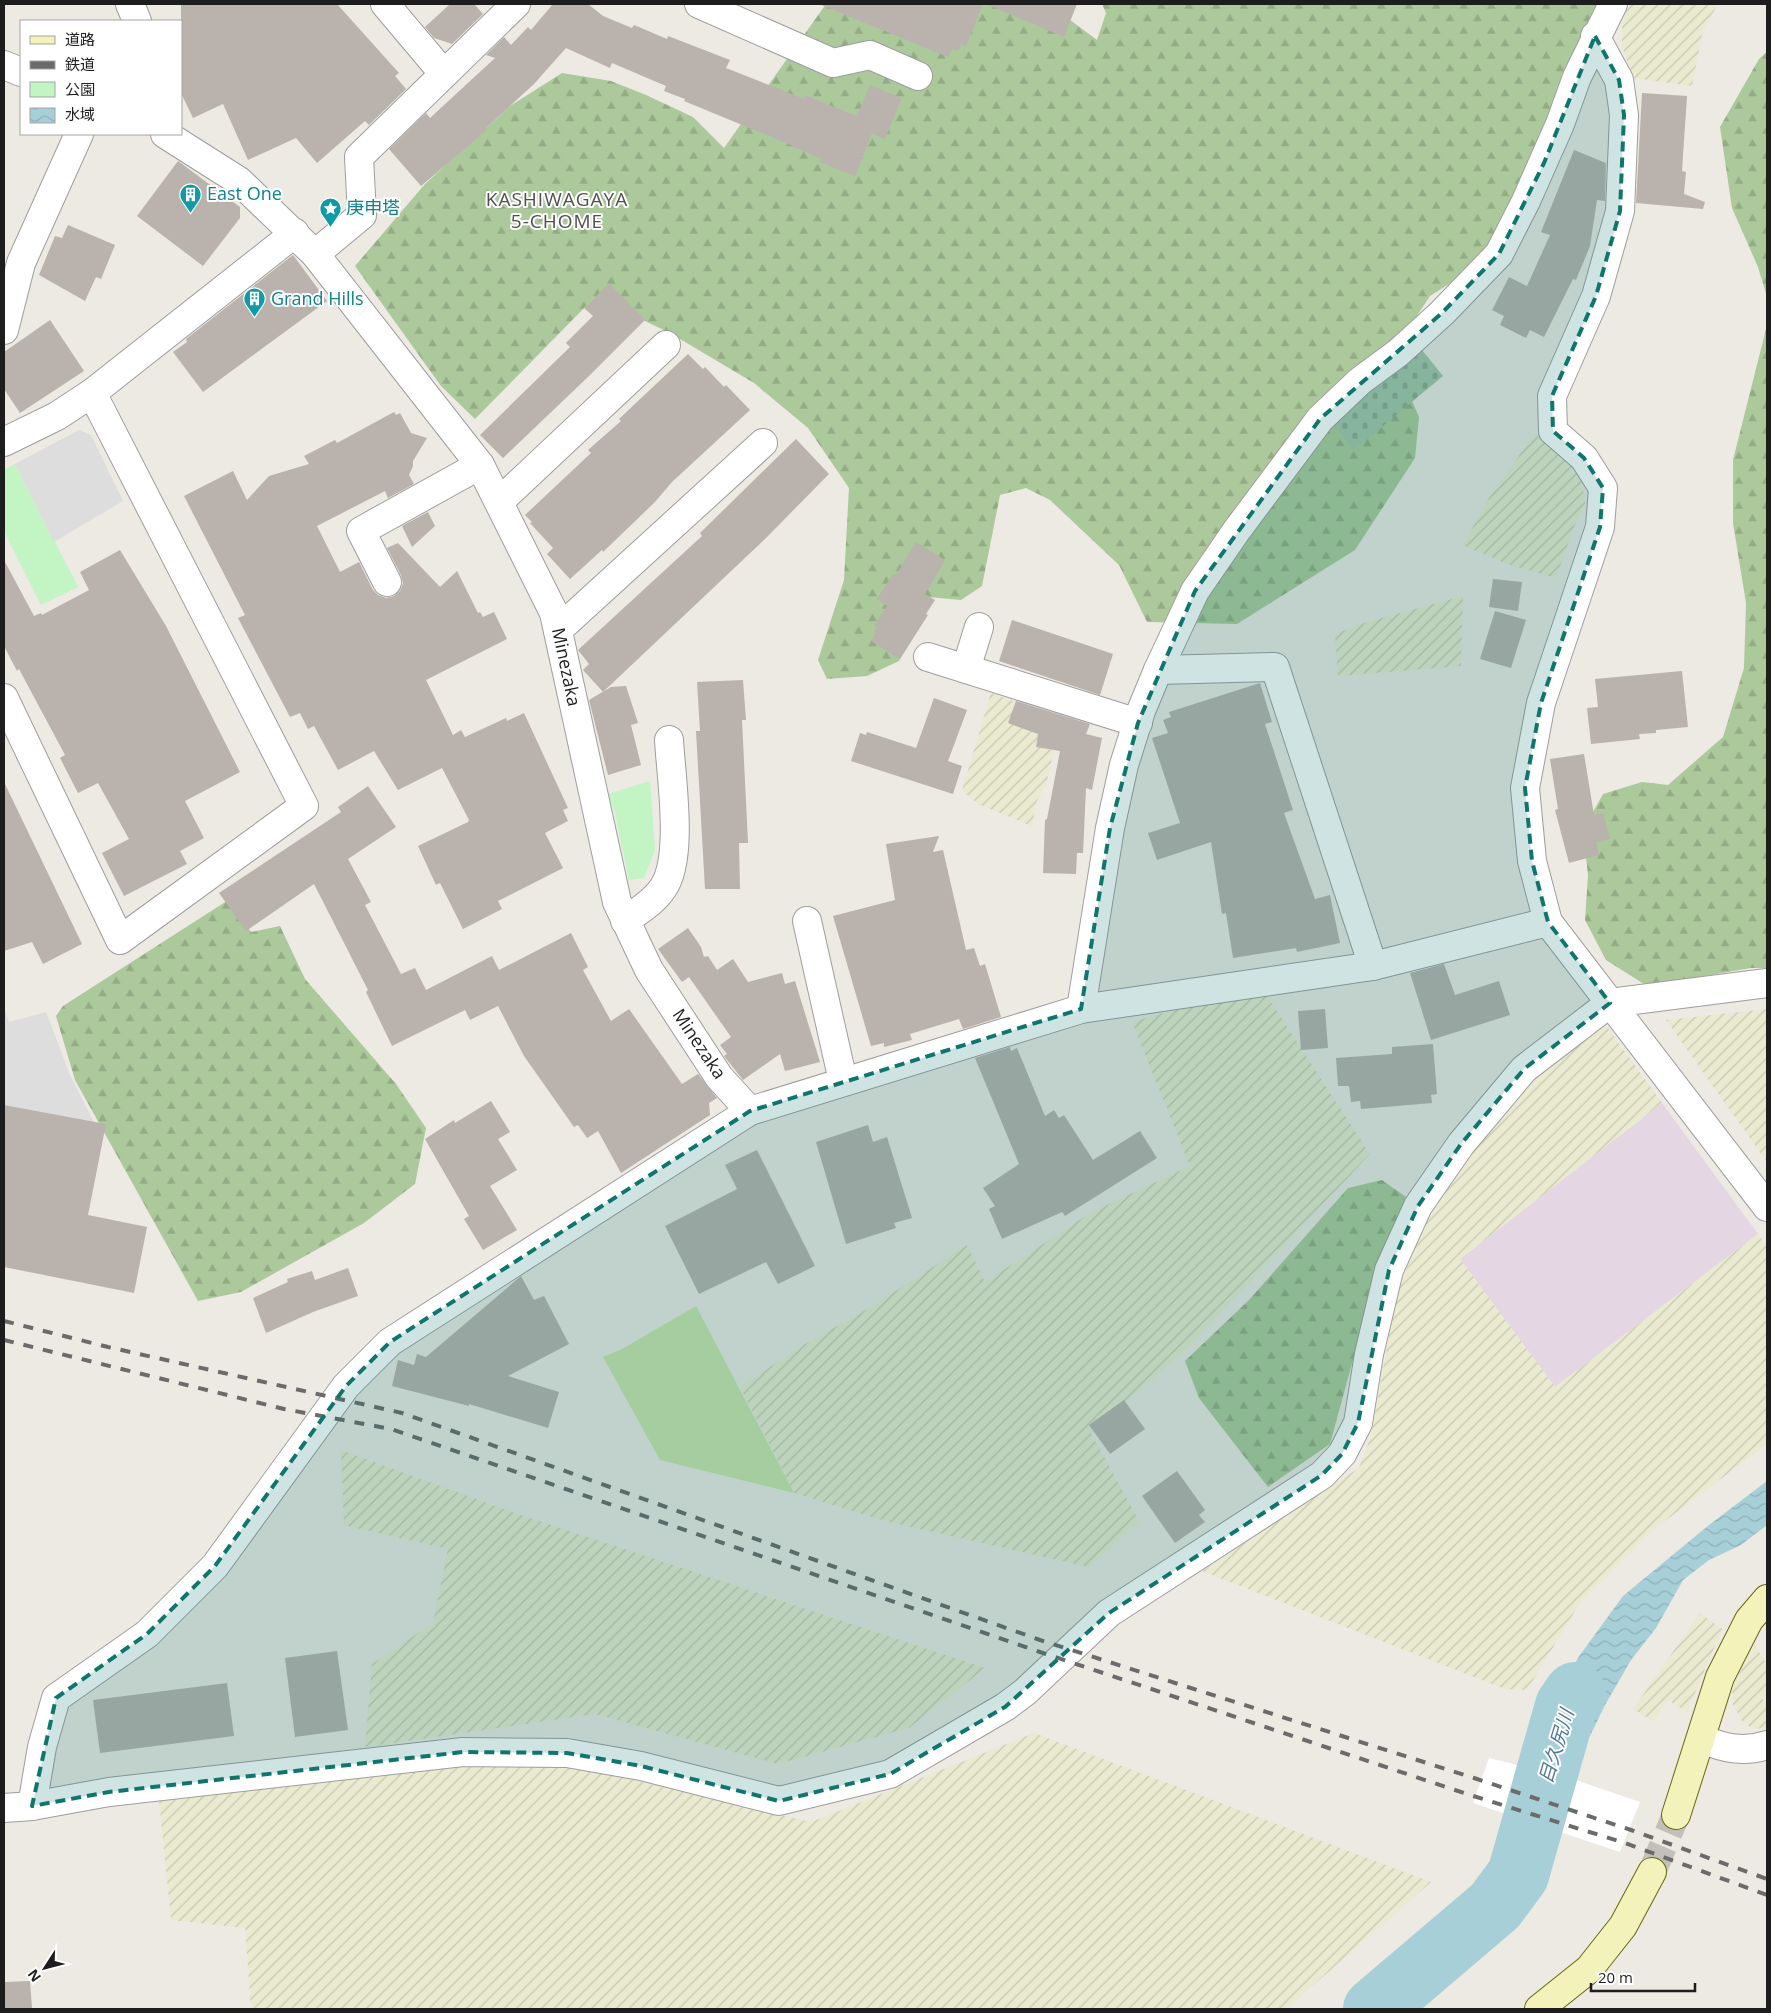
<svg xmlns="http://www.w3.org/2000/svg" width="1771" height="2013" font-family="'Open Sans','Noto Sans JP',sans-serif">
  <defs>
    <pattern id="farmland-furrows" width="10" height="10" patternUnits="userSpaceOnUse" patternTransform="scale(1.25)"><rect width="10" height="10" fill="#eaead0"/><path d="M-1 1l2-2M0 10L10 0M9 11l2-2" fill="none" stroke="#c8c8b2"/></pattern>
    <pattern id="forest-firs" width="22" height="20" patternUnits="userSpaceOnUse" patternTransform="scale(1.25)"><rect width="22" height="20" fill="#acc99b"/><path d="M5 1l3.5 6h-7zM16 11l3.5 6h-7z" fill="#94ac85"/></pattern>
    <pattern id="cemetery-stones" width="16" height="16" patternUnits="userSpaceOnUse" patternTransform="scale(1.25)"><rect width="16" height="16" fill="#a6c4a9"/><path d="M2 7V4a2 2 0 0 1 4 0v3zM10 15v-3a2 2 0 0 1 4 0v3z" fill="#8ea891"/></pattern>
    <pattern id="water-waves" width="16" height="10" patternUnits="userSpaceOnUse" patternTransform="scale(1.25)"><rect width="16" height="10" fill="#a7cfd7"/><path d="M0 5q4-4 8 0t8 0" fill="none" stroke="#8fb1b8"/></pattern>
  </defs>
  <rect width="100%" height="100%" fill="#ede9e3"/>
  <!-- industrial -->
  <polygon fill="#e5d6e4" points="1662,1103 1758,1234 1555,1387 1460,1259"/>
  <!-- farmland -->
  <g fill="url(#farmland-furrows)">
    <polygon points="1632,4 1718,4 1703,30 1692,86 1634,78 1622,47 1622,25 1625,11"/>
    <polygon points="1535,433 1561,453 1581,474 1585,503 1573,529 1556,578 1507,564 1463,545 1489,498"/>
    <polygon points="1463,596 1461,666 1338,676 1335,634 1367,622"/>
    <polygon points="991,693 1016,702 1032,732 1038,735 1036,747 1054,750 1046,786 1037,800 1032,826 978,804 962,790"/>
    <polygon points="1260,985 1370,1154 1190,1346 1091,1433 1139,1521 1089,1567 889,1522 794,1493 740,1387 800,1347 871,1307 967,1245 985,1282 1092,1212 1190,1166 1132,1022"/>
    <polygon points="1767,1009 1767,1162 1666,1020"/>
    <polygon points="1605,1024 1662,1103 1460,1259 1555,1387 1758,1234 1767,1247 1767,1444 1653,1530 1580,1603 1527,1690 1505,1689 1202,1571 1359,1468 1371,1436 1396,1296 1426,1221 1462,1163 1540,1069"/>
    <polygon points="341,1450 512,1512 985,1668 909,1728 778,1764 595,1714 365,1747 372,1664 433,1623 448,1549 344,1525"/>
    <polygon points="1700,1613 1722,1629 1687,1712 1668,1700 1653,1721 1633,1709"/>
    <polygon points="1755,1645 1767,1665 1767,1695 1762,1698 1767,1706 1767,1728 1753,1729 1742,1721 1733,1705 1732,1687"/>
    <polygon points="1034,1733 1431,1882 1286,2009 251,2009 245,1928 171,1920 159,1800 500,1761 568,1765 811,1822"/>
  </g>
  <!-- grass -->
  <polygon fill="#cbe3ad" points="696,1306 794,1493 660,1460 603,1357 622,1349"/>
  <!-- forest -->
  <g fill="url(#forest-firs)">
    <polygon points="826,4 910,4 928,9 936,4 1042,4 1054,8 1097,40 1106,13 1102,4 1616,4 1501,228 1471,270 1430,296 1405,334 1398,369 1419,417 1415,458 1355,550 1237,624 1147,622 1119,565 1050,500 1026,488 1000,495 982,586 961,600 928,597 910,642 899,661 867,676 827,679 818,660 844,580 849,488 808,428 754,383 670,333 595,297 475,419 441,386 355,266 425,184 510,106 562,73 611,81 646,95 693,117 724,148"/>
    <polygon points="1767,52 1767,297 1758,267 1732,208 1720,127 1759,59"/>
    <polygon points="1767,325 1767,968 1751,968 1647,986 1606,960 1585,920 1588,875 1583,830 1603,794 1642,782 1668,785 1723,737 1744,668 1746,603 1733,523 1733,460"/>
    <polygon points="230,899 251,932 280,926 305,979 396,1084 426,1128 415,1184 364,1223 241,1292 198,1301 75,1080 56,1016 63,1006"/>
    <polygon points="1382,1180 1406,1197 1378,1268 1330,1444 1268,1487 1199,1398 1185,1361 1249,1300 1348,1188"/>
  </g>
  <!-- cemetery -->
  <polygon fill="url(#cemetery-stones)" points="1418,345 1443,376 1354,450 1330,420"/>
  <!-- park -->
  <g fill="#c3f4c4">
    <polygon points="15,464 78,587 41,605 4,531 4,470"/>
    <polygon points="650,781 655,850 644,878 629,880 615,813 608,794"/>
  </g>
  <!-- parking -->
  <g fill="#ddd">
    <polygon points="79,430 91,435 123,501 54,542 15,464"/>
    <polygon points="4,1008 9,1022 46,1012 70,1075 94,1122 4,1105"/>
  </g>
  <!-- water -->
  <g fill="url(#water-waves)">
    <polygon points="1767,1481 1767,1525 1741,1545 1709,1560 1683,1580 1656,1628 1631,1660 1605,1705 1588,1740 1576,1780 1527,1768 1562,1685 1580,1655 1623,1596 1709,1525"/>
    <path d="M1516 1817 1555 1830 1534 1885 1515 1912 1406 2009H1345L1468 1901 1476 1905C1495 1896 1512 1874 1511 1852 1511 1839 1510 1830 1516 1817Z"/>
  </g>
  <!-- pier -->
  <polygon fill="#fff" points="1489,1758 1576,1780 1640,1802 1620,1852 1473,1803"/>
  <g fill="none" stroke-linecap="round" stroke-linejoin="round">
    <!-- river -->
    <polyline stroke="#a7cfd7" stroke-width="62" points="1374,2009 1495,1906 1518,1875 1566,1706 1575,1693"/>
  </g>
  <!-- building -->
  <g fill="#bab2ad">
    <polygon points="181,4 337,4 399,73 395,76 406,89 369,125 365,121 317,163 296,138 248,160 223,104 193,118 181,93"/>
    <polygon points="450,4 474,4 483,14 452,44 434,38 425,27"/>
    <polygon points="553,4 588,4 603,16 632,28 634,25 667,39 668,36 730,60 726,68 804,99 805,95 857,116 870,85 901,98 901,100 885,139 872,133 855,176 820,162 821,159 786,143 684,101 685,99 664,91 666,86 612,63 610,68 566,48 534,84 486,128 487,130 421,186 389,149 426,113 430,118 495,58 486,55 504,37 511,45 528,27 531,30"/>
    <polygon points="819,4 983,4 966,46 961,44 958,51 952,49 948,57"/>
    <polygon points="986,4 1077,4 1064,37"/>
    <polygon points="1642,93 1687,96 1682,171 1686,172 1684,194 1705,202 1703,209 1636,203"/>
    <polygon points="1574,150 1606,163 1605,201 1597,200 1590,246 1576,280 1573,279 1544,337 1530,330 1526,338 1500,325 1504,316 1492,310 1509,277 1527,286 1550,235 1541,232"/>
    <polygon points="178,161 240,207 240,218 203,266 137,216"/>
    <polygon points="68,225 115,245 101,279 96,277 85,301 39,275 55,236 62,238"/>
    <polygon points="293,255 327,301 203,392 173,352 187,342 186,339"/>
    <polygon points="609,283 645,320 589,376 503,458 480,435 570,347 566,343 593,316 584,308"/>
    <polygon points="50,320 84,371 20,413 4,389 4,352"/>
    <polygon points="688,354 703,369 705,367 724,387 726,385 750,410 672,482 655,502 603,552 602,550 570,579 547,554 553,548 530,523 532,522 525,515 591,453 588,450 621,421 619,419"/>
    <polygon points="394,412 396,415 400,413 411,433 427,438 413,461 413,466 409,475 414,484 388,498 385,491 317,526 340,572 359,562 373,590 378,595 386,598 394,596 400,591 403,583 401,575 387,548 398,543 440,587 457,571 478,613 480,612 483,617 494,612 507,639 426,680 453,735 461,730 465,737 506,718 507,721 524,713 568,808 563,810 568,821 545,833 563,868 498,901 502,909 463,929 440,883 436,885 418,846 468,822 469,820 442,768 398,790 374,751 338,770 314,726 308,729 300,713 290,717 238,618 245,615 184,496 233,471 247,500 269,476 309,464 304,456 335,440 337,443"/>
    <polygon points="796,439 829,474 766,538 603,692 583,670 589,664 578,650 702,536 700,533"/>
    <polygon points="428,512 435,526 412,547 402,526"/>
    <polygon points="916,542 945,560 925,594 935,600 926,614 928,615 900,659 871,641 876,633 874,632 877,627 874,626 887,606 877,599 893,574 896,575"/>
    <polygon points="120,550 166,626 240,772 185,801 204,838 180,851 187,864 124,896 102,853 129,839 98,783 78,793 60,758 65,755 19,669 17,671 4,646 4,560 34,616 41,613 42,615 89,590 80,572"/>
    <polygon points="1493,579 1522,582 1518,611 1489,607"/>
    <polygon points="1495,611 1526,620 1511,668 1480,659"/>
    <polygon points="1012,620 1113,654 1100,695 999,661"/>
    <polygon points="1682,671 1688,727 1656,730 1656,733 1639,734 1640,739 1591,744 1587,708 1598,707 1595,679"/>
    <polygon points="743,680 746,720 742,720 748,843 739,843 740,889 705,889 696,731 700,731 697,682"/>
    <polygon points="1260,683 1272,722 1265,724 1293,810 1284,813 1315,899 1330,895 1340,943 1297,952 1296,948 1233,958 1226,913 1222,914 1211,842 1157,860 1148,833 1180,823 1152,738 1168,733 1163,720 1171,717 1169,712"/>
    <polygon points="626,686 638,723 631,725 641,765 608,775 589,700 611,687"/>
    <polygon points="934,698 967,710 948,761 962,766 953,794 851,761 860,733 866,735 867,732 916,748"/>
    <polygon points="1016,701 1090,724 1086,734 1102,738 1092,790 1086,788 1083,853 1077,853 1076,874 1043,873 1045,820 1047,819 1060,751 1036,747 1038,734 1008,723"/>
    <polygon points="1584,754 1594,815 1603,813 1610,839 1596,842 1599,855 1569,863 1555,810 1558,809 1550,759"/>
    <polygon points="4,782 82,944 43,964 32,942 4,951"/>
    <polygon points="368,786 396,827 348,859 371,902 365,905 401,974 415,968 426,990 492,956 499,970 571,933 588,967 583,970 611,1021 629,1009 682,1084 698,1074 717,1098 709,1103 710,1115 621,1173 598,1131 587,1138 578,1125 574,1127 524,1056 498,1006 470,1020 465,1010 392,1046 366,992 368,990 314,884 246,931 219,893 341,812 338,807"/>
    <polygon points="939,836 933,852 943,850 966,950 974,948 980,966 985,964 1001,1017 963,1029 959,1019 910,1034 912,1040 884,1047 884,1043 871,1046 833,916 895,900 886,844"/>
    <polygon points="688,928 701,947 704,957 708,956 717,970 733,959 748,982 782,973 785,984 795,981 820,1062 785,1071 780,1054 743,1080 724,1056 727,1054 720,1045 731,1037 689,977 682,982 658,949"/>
    <polygon points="1444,964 1455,995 1499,981 1510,1015 1431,1040 1410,973"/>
    <polygon points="1325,1009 1328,1048 1301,1050 1298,1011"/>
    <polygon points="1433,1044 1437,1094 1431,1095 1432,1103 1361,1109 1360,1101 1351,1102 1349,1086 1338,1086 1336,1058 1392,1054 1392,1047"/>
    <polygon points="1010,1047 1011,1051 1017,1048 1045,1116 1054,1110 1059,1118 1064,1115 1093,1160 1140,1131 1157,1158 1065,1216 1062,1212 1002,1239 989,1209 995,1206 983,1188 1019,1164 975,1058"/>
    <polygon points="491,1101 510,1132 498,1139 517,1170 490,1186 517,1230 483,1250 464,1219 469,1216 425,1139 454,1120 455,1123"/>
    <polygon points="4,1105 106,1124 88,1215 147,1227 134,1293 4,1267"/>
    <polygon points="868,1125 873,1142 887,1137 912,1218 894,1223 896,1228 846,1244 816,1142"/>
    <polygon points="757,1150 815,1266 778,1284 766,1262 699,1294 665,1226 737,1189 725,1165"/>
    <polygon points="348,1268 358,1296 313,1312 266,1333 253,1298 288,1282 287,1279 312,1271 315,1280"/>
    <polygon points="521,1276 534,1300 544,1296 569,1344 508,1376 559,1392 548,1428 469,1404 469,1406 392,1386 398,1360 414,1365 417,1354 426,1357"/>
    <polygon points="1124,1400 1145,1429 1110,1454 1089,1425"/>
    <polygon points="1177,1471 1205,1510 1199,1515 1205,1522 1175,1543 1142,1496"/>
    <polygon points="337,1651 348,1730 295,1737 285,1658"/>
    <polygon points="227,1683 234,1736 100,1753 93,1700"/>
    <polygon points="30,1981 32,2008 4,2009 4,1982"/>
  </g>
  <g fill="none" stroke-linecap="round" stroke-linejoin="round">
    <!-- secondary-tunnel -->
    <polyline stroke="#c3c0bb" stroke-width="28" stroke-dasharray="28 14" stroke-linecap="butt" points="1652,1872 1676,1815"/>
    <defs>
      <g id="street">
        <polyline points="130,4 137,21"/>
        <polyline points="385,4 444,74"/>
        <polyline points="699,4 833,63 870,55 918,76"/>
        <polyline points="1595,36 1619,80 1624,115 1620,211 1596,296 1552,396 1553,431 1584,458 1603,488 1600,527 1541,703 1525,788 1532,861 1548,922 1767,1207"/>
        <polyline points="4,65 21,72"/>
        <polyline points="165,134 239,181 315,254 480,465 554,613 617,902 649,970 719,1077 750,1111"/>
        <polyline points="315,254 362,215 359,157 516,4"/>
        <polyline points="4,330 21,263 79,134"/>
        <polyline points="4,442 57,416 92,393 295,233"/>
        <polyline points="500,501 666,345"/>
        <polyline points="387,582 361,531 480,465"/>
        <polyline points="558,630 763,443"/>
        <polyline points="928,657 1138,723"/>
        <polyline points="966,669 979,627"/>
        <polyline points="1158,670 1275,667 1373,966"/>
        <polyline points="4,698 120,940 304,806 92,393"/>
        <path d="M625 921C638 911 654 902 663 888 684 858 671 777 669 740"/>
        <polyline points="807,921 843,1081"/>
        <polyline points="1081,1009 1110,828 1124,765 1141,711 1158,670 1195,591 1237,530 1320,419 1360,381 1398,353 1442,313 1499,254 1526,201 1560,124 1577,77 1613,4"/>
        <path d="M1701 1739C1724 1748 1743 1753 1767 1745"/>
        <polyline points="32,1806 42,1747 56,1698 147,1634 215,1566 346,1386 390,1342 750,1111 1081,1009 1373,966 1548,922"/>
        <polyline points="4,1808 32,1806 109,1792 463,1752 567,1753 641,1766 779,1801 890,1774 1005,1707 1025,1692 1109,1613 1322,1475 1342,1454 1358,1423 1369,1354 1389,1270 1418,1206 1461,1144 1524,1069 1610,1003 1767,983"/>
      </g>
      <g id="secondary">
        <polyline points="1676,1815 1720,1677 1749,1620 1767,1599"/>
        <polyline points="1539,2009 1589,1969 1623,1926 1652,1872"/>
      </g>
    </defs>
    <!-- street casing -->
    <use href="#street" stroke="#9e9e9e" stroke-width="30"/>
    <!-- secondary casing -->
    <use href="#secondary" stroke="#65690e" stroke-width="30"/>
    <!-- street -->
    <use href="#street" stroke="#fff" stroke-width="28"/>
    <!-- secondary -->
    <use href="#secondary" stroke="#f3f2bb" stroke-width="28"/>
    <!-- rail -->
    <g stroke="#6b6b6b" stroke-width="4" stroke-dasharray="10 10" stroke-linecap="butt">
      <polyline points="4,1321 108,1347 402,1413 1040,1640 1474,1778 1631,1830 1767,1879"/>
      <polyline points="4,1340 284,1409 391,1429 1037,1651 1470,1795 1625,1843 1767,1895"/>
    </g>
  </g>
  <!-- marked area -->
  <path fill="#0f766e" fill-opacity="0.2" stroke="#0f766e" stroke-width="4" stroke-dasharray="10 6" stroke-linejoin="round" d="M1595 36 1619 80 1624 115 1620 211 1596 296 1552 396 1553 431 1584 458 1603 488 1600 527 1541 703 1525 788 1532 861 1548 922 1610 1003 1524 1069 1461 1144 1418 1206 1389 1270 1358 1423 1342 1454 1322 1475 1109 1613 1005 1707 890 1774 779 1801 641 1766 567 1753 463 1752 109 1792 32 1806 56 1698 147 1634 215 1566 346 1386 390 1342 750 1111 1081 1009 1110 828 1138 723 1195 591 1320 419 1442 313 1499 254 1544 163Z"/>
  <!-- icons -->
  <defs>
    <symbol id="building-pin" viewBox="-11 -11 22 30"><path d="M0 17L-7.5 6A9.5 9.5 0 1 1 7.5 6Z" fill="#0f9aa8" stroke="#fff"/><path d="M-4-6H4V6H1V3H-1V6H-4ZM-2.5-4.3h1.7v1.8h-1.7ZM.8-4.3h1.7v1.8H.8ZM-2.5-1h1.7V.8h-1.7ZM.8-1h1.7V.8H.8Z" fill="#fff"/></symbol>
    <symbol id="sight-pin" viewBox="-11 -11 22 30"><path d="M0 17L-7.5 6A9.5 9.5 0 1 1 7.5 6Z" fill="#0f9aa8" stroke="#fff"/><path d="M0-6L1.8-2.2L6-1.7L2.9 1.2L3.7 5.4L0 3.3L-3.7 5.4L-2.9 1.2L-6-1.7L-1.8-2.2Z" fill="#fff"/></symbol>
  </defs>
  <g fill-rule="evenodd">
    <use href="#building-pin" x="178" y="182" width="25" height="34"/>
    <use href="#sight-pin" x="318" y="196" width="25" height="34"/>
    <use href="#building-pin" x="242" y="286" width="25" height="34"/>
  </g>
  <g text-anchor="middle" stroke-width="4" stroke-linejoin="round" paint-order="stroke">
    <!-- culture labels -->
    <g font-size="18" fill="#0d838f" stroke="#fff" text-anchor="start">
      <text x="207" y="200">East One</text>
      <text x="346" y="214">庚申塔</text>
      <text x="271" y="305">Grand Hills</text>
    </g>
    <!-- street labels -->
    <g font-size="18" fill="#1d1d1d" stroke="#fff">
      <text transform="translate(566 667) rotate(78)" y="6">Minezaka</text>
      <text transform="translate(699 1044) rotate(56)" y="6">Minezaka</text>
    </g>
    <!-- neighbourhood labels -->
    <g font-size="19" letter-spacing="1" fill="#505050" stroke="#fff">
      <text x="557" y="206">KASHIWAGAYA<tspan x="557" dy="22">5-CHOME</tspan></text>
    </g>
    <!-- water labels -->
    <g font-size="19" font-style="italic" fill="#4f7a9c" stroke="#fff">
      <text transform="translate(1556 1746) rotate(-73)" y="7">目久尻川</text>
    </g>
  </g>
  <!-- border -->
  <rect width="1771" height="2013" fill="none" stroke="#1d1d1d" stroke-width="10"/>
  <!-- legend -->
  <rect x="20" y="20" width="162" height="115" fill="#ffffff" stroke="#a5a5a5"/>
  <rect x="30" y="36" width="25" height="8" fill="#f3f2bb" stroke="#a5a5a5"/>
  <text x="65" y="45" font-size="15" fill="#1d1d1d">道路</text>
  <rect x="30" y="61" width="25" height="8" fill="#6b6b6b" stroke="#a5a5a5"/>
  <text x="65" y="70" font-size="15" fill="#1d1d1d">鉄道</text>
  <rect x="30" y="82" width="25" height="15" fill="#c3f4c4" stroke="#a5a5a5"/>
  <text x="65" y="95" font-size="15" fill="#1d1d1d">公園</text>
  <rect x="30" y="108" width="25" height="15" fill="url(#water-waves)" stroke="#a5a5a5"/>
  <text x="65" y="120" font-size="15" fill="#1d1d1d">水域</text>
  <!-- north arrow -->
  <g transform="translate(45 1968) rotate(234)" stroke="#ffffff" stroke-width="4" paint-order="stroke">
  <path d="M0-4L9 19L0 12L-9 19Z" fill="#1d1d1d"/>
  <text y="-8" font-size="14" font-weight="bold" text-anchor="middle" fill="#1d1d1d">N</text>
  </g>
  <!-- scale -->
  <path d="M1591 1983v8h104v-8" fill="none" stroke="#1d1d1d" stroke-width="2.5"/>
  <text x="1598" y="1983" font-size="15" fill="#1d1d1d" stroke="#ffffff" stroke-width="4" paint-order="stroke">20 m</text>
</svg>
